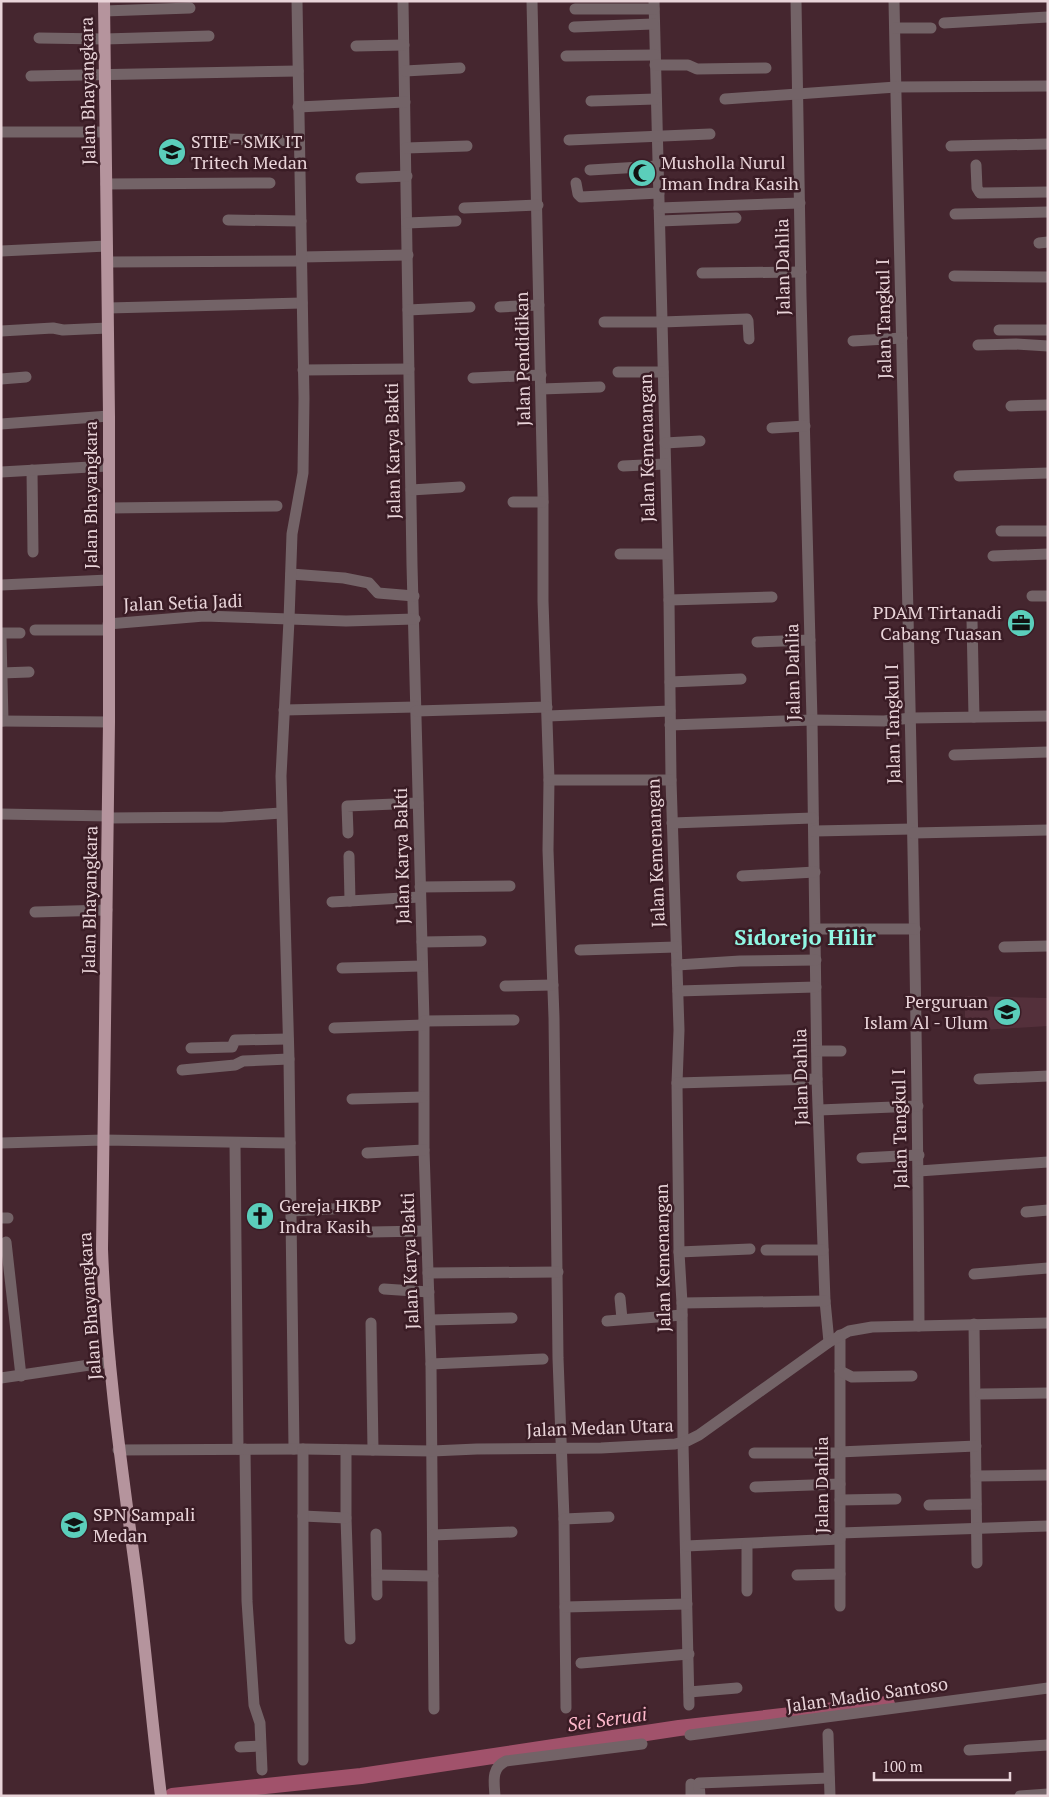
<svg xmlns="http://www.w3.org/2000/svg" width="1049" height="1797" font-family="'PT Serif',serif">
  <rect width="100%" height="100%" fill="#45262f"/>
  <!-- built -->
  <polygon fill="#54303b" points="965,996 1048,998 1048,1026 965,1031"/>
  <g fill="none" stroke-linecap="round" stroke-linejoin="round">
    <!-- river -->
    <polyline stroke="#a1526b" stroke-width="16" points="172,1796 361,1776 679,1728 887,1704"/>
    <!-- minor -->
    <g stroke="#736367" stroke-width="11">
      <polyline points="403,1 412,565 424,1021 424,1150 431,1364 434,1709"/>
      <polyline points="532,1 543,497 543,601 549,780 548,850 554,1018 558,1358 564,1519 566,1708"/>
      <polyline points="654,1 669,600 671,780 679,1030 677,1083 679,1252 682,1303 683,1443 689,1705"/>
      <polyline points="796,1 801,296 812,720 817,1079 825,1301 829,1342"/>
      <path d="M894 1C903 443 917 885 919 1326"/>
      <polyline points="575,9 654,9"/>
      <polyline points="104,11 190,8"/>
      <polyline points="944,23 1048,17"/>
      <polyline points="574,27 653,24"/>
      <polyline points="895,28 931,28"/>
      <polyline points="39,38 104,39 209,36"/>
      <polyline points="356,46 404,45"/>
      <polyline points="566,56 655,55"/>
      <polyline points="655,65 688,65 697,69 766,68"/>
      <polyline points="405,71 460,68"/>
      <polyline points="31,76 298,71"/>
      <polyline points="725,99 896,87 1048,86"/>
      <polyline points="591,101 656,99"/>
      <polyline points="298,107 405,102"/>
      <polyline points="1,132 105,132"/>
      <polyline points="229,139 299,141"/>
      <polyline points="569,140 710,134"/>
      <polyline points="951,146 1048,144"/>
      <polyline points="406,148 467,146"/>
      <polyline points="976,165 977,188 980,193 1048,192"/>
      <polyline points="590,170 658,166"/>
      <polyline points="361,178 407,176"/>
      <polyline points="576,183 578,194 581,197 659,193"/>
      <polyline points="106,184 270,183"/>
      <polyline points="464,208 538,205"/>
      <polyline points="659,208 800,203"/>
      <polyline points="955,214 1048,212"/>
      <polyline points="228,220 301,221"/>
      <polyline points="660,221 736,218"/>
      <polyline points="407,223 456,221"/>
      <polyline points="1039,243 1048,242"/>
      <polyline points="1,251 107,246"/>
      <polyline points="301,257 408,255"/>
      <polyline points="108,262 301,261"/>
      <polyline points="702,273 801,272"/>
      <polyline points="954,276 1048,277"/>
      <polyline points="500,307 539,305"/>
      <polyline points="108,308 302,303"/>
      <polyline points="408,310 470,307"/>
      <polyline points="604,322 662,322 747,319 748,321 749,339"/>
      <polyline points="999,330 1048,330"/>
      <polyline points="1,331 53,328 63,330 108,328"/>
      <polyline points="853,341 902,338"/>
      <polyline points="978,345 1016,344 1048,346"/>
      <polyline points="303,370 409,369"/>
      <polyline points="618,372 663,372"/>
      <polyline points="473,378 541,375"/>
      <polyline points="1,379 26,377"/>
      <polyline points="541,389 600,387"/>
      <polyline points="1011,406 1048,405"/>
      <polyline points="1,424 109,416"/>
      <polyline points="772,428 805,426"/>
      <polyline points="665,443 700,441"/>
      <polyline points="623,466 665,464"/>
      <polyline points="32,470 33,552"/>
      <polyline points="1,472 108,466"/>
      <polyline points="959,476 1048,473"/>
      <polyline points="411,490 460,487"/>
      <polyline points="513,502 543,502"/>
      <polyline points="109,508 277,506"/>
      <polyline points="1001,531 1048,531"/>
      <polyline points="620,554 667,554"/>
      <polyline points="993,556 1048,554"/>
      <polyline points="291,574 344,578 369,583 378,593 414,596"/>
      <polyline points="1,585 108,580"/>
      <polyline points="1032,596 1048,596"/>
      <polyline points="669,600 772,597"/>
      <polyline points="972,620 974,717"/>
      <polyline points="108,624 204,616 346,621 415,619"/>
      <polyline points="35,630 108,630"/>
      <polyline points="1,633 20,633"/>
      <polyline points="1,637 3,721"/>
      <polyline points="757,642 810,640"/>
      <polyline points="1,673 29,672"/>
      <polyline points="670,682 741,679"/>
      <polyline points="284,710 416,707"/>
      <polyline points="416,711 547,707"/>
      <polyline points="548,716 670,711"/>
      <polyline points="1,721 109,722"/>
      <polyline points="670,725 812,720 884,721 911,718 1048,716"/>
      <polyline points="954,755 1048,752"/>
      <polyline points="549,780 671,780"/>
      <polyline points="1,814 109,816"/>
      <polyline points="109,818 223,817 281,813"/>
      <polyline points="672,823 813,818"/>
      <polyline points="814,831 913,829"/>
      <polyline points="348,833 347,806 418,803"/>
      <polyline points="913,833 1048,830"/>
      <polyline points="349,856 350,901"/>
      <polyline points="742,876 815,872"/>
      <polyline points="420,887 510,886"/>
      <polyline points="332,902 420,897"/>
      <polyline points="35,912 107,910"/>
      <polyline points="815,929 915,929"/>
      <polyline points="422,942 481,941"/>
      <polyline points="1004,947 1048,946"/>
      <polyline points="580,950 676,947"/>
      <polyline points="677,965 740,961 816,960"/>
      <polyline points="342,968 422,966"/>
      <polyline points="505,986 553,985"/>
      <polyline points="678,991 816,987"/>
      <polyline points="424,1021 514,1020"/>
      <polyline points="334,1028 424,1025"/>
      <polyline points="191,1048 232,1047 235,1040 288,1039"/>
      <polyline points="817,1051 841,1051"/>
      <polyline points="182,1070 235,1065 243,1061 289,1059"/>
      <polyline points="979,1079 1048,1076"/>
      <polyline points="677,1083 817,1079"/>
      <polyline points="352,1099 423,1097"/>
      <polyline points="819,1110 918,1106"/>
      <polyline points="1,1143 103,1140 290,1143"/>
      <polyline points="235,1143 238,1449"/>
      <polyline points="367,1153 424,1150"/>
      <polyline points="862,1158 919,1155"/>
      <polyline points="919,1171 1048,1162"/>
      <polyline points="291,1211 351,1208"/>
      <polyline points="1026,1212 1048,1210"/>
      <polyline points="1,1218 8,1218"/>
      <polyline points="370,1232 426,1231"/>
      <polyline points="6,1242 21,1376"/>
      <polyline points="766,1250 823,1250"/>
      <polyline points="679,1252 750,1249"/>
      <polyline points="428,1273 558,1272"/>
      <polyline points="974,1274 1048,1268"/>
      <polyline points="384,1289 429,1292"/>
      <polyline points="620,1298 622,1319"/>
      <polyline points="682,1303 825,1301"/>
      <polyline points="430,1320 512,1318"/>
      <polyline points="607,1321 682,1315"/>
      <polyline points="371,1323 373,1450"/>
      <polyline points="974,1324 977,1563"/>
      <polyline points="840,1335 840,1606"/>
      <polyline points="431,1364 543,1359"/>
      <polyline points="840,1371 852,1377 912,1376"/>
      <polyline points="1,1378 110,1362"/>
      <polyline points="981,1394 1048,1393"/>
      <polyline points="245,1449 247,1601 254,1705 260,1723 262,1770"/>
      <polyline points="294,1449 289,1059 281,776 289,620 292,534 303,473 304,398 297,1"/>
      <polyline points="118,1450 303,1449 432,1451 477,1449 601,1448 675,1444 687,1441 699,1435 829,1342 849,1331 872,1327 1048,1323"/>
      <polyline points="346,1450 346,1518 350,1639"/>
      <polyline points="839,1452 976,1446"/>
      <polyline points="754,1453 839,1453"/>
      <polyline points="976,1476 1048,1475"/>
      <polyline points="755,1487 840,1484"/>
      <polyline points="840,1500 896,1499"/>
      <polyline points="929,1505 976,1504"/>
      <polyline points="303,1516 346,1518"/>
      <polyline points="564,1519 609,1517"/>
      <polyline points="840,1533 1048,1526"/>
      <polyline points="376,1534 377,1595"/>
      <polyline points="433,1535 512,1532"/>
      <polyline points="686,1546 840,1539"/>
      <polyline points="377,1575 433,1576"/>
      <polyline points="797,1575 840,1574"/>
      <polyline points="747,1591 747,1544"/>
      <polyline points="565,1607 687,1604"/>
      <polyline points="581,1663 689,1654"/>
      <polyline points="689,1692 737,1688"/>
      <polyline points="828,1734 830,1796"/>
      <polyline points="690,1735 1048,1688"/>
      <polyline points="240,1747 260,1746"/>
      <polyline points="969,1750 1048,1745"/>
      <polyline points="303,1760 303,1449"/>
      <polyline points="691,1784 691,1796"/>
      <path d="M495 1796C494 1781 491 1768 506 1761L642 1744"/>
      <polyline points="700,1796 699,1783 829,1778"/>
      <polyline points="1020,1796 1048,1794"/>
    </g>
    <!-- major -->
    <path stroke="#b5949d" stroke-width="12" d="M104 1 109 416V722L102 1249C106 1360 122 1470 137 1581 146 1652 152 1724 161 1796"/>
  </g>
  <!-- icons -->
  <defs>
    <symbol id="university-disc" viewBox="-11 -11 22 22"><circle r="9.5" fill="#5bcebb" stroke="#3a1c25"/><path d="M0-5L7-2L0 1L-7-2ZM-4 1L0 2.5L4 1V4Q0 6-4 4Z" fill="#111"/></symbol>
    <symbol id="mosque-disc" viewBox="-11 -11 22 22"><circle r="9.5" fill="#5bcebb" stroke="#3a1c25"/><path d="M3.5-4.9A6 6 0 1 0 3.5 4.9A5 5 0 1 1 3.5-4.9Z" fill="#111"/></symbol>
    <symbol id="office-disc" viewBox="-11 -11 22 22"><circle r="9.5" fill="#5bcebb" stroke="#3a1c25"/><path d="M-6-3h4V-5.5h4V-3h4V5H-6ZM-1-4.5V-3h2v-1.5ZM-6 0V1H6V0Z" fill="#111"/></symbol>
    <symbol id="school-disc" viewBox="-11 -11 22 22"><circle r="9.5" fill="#5bcebb" stroke="#3a1c25"/><path d="M0-5L7-2L0 1L-7-2ZM-4 1L0 2.5L4 1V4Q0 6-4 4Z" fill="#111"/></symbol>
    <symbol id="church-disc" viewBox="-11 -11 22 22"><circle r="9.5" fill="#5bcebb" stroke="#3a1c25"/><path d="M-1.2-6h2.4v3.5h3.3v2.4h-3.3V6h-2.4V-.1h-3.3v-2.4h3.3Z" fill="#111"/></symbol>
  </defs>
  <g fill-rule="evenodd">
    <use href="#university-disc" x="156" y="136" width="32" height="32"/>
    <use href="#mosque-disc" x="626" y="157" width="32" height="32"/>
    <use href="#office-disc" x="1005" y="607" width="32" height="32"/>
    <use href="#school-disc" x="991" y="996" width="32" height="32"/>
    <use href="#church-disc" x="244" y="1200" width="32" height="32"/>
    <use href="#school-disc" x="58" y="1509" width="32" height="32"/>
  </g>
  <g text-anchor="middle" stroke-width="5" stroke-linejoin="round" paint-order="stroke">
    <!-- street labels -->
    <g font-size="18" fill="#e9d4d9" stroke="#3a1c25">
      <text transform="translate(88 91) rotate(-91)" y="6">Jalan Bhayangkara</text>
      <text transform="translate(783 267) rotate(-91)" y="6">Jalan Dahlia</text>
      <text transform="translate(884 319) rotate(-91)" y="6">Jalan Tangkul I</text>
      <text transform="translate(523 359) rotate(-91)" y="6">Jalan Pendidikan</text>
      <text transform="translate(647 448) rotate(-91)" y="6">Jalan Kemenangan</text>
      <text transform="translate(393 451) rotate(-91)" y="6">Jalan Karya Bakti</text>
      <text transform="translate(91 495) rotate(-90)" y="6">Jalan Bhayangkara</text>
      <text transform="translate(183 603) rotate(-2)" y="6">Jalan Setia Jadi</text>
      <text transform="translate(793 672) rotate(-91)" y="6">Jalan Dahlia</text>
      <text transform="translate(893 724) rotate(-91)" y="6">Jalan Tangkul I</text>
      <text transform="translate(656 853) rotate(-92)" y="6">Jalan Kemenangan</text>
      <text transform="translate(402 856) rotate(-91)" y="6">Jalan Karya Bakti</text>
      <text transform="translate(90 900) rotate(-89)" y="6">Jalan Bhayangkara</text>
      <text transform="translate(801 1077) rotate(-91)" y="6">Jalan Dahlia</text>
      <text transform="translate(900 1129) rotate(-91)" y="6">Jalan Tangkul I</text>
      <text transform="translate(663 1258) rotate(-91)" y="6">Jalan Kemenangan</text>
      <text transform="translate(410 1261) rotate(-92)" y="6">Jalan Karya Bakti</text>
      <text transform="translate(90 1306) rotate(-94)" y="6">Jalan Bhayangkara</text>
      <text transform="translate(600 1428) rotate(-2)" y="6">Jalan Medan Utara</text>
      <text transform="translate(822 1485) rotate(-90)" y="6">Jalan Dahlia</text>
      <text transform="translate(867 1695) rotate(-8)" y="6">Jalan Madio Santoso</text>
    </g>
    <!-- poi labels -->
    <g font-size="18" fill="#e9d4d9" stroke="#3a1c25" text-anchor="start">
      <text x="191" y="148">STIE - SMK IT<tspan x="191" dy="21">Tritech Medan</tspan></text>
      <text x="661" y="169">Musholla Nurul<tspan x="661" dy="21">Iman Indra Kasih</tspan></text>
      <text x="1002" y="619" text-anchor="end">PDAM Tirtanadi<tspan x="1002" dy="21">Cabang Tuasan</tspan></text>
      <text x="988" y="1008" text-anchor="end">Perguruan<tspan x="988" dy="21">Islam Al - Ulum</tspan></text>
      <text x="279" y="1212">Gereja HKBP<tspan x="279" dy="21">Indra Kasih</tspan></text>
      <text x="93" y="1521">SPN Sampali<tspan x="93" dy="21">Medan</tspan></text>
    </g>
    <!-- water labels -->
    <g font-size="19" font-style="italic" fill="#feb9cc" stroke="#3a1c25">
      <text transform="translate(607 1719) rotate(-8)" y="7">Sei Seruai</text>
    </g>
    <!-- district labels -->
    <g font-size="22" font-weight="bold" fill="#90f7e4" stroke="#3a1c25">
      <text x="805" y="945">Sidorejo Hilir</text>
    </g>
  </g>
  <!-- border -->
  <rect width="1049" height="1797" fill="none" stroke="#e9d4d9" stroke-width="5"/>
  <!-- scale -->
  <path d="M874 1772v8h136v-8" fill="none" stroke="#e9d4d9" stroke-width="2.5"/>
  <text x="882" y="1772" font-size="15" fill="#e9d4d9" stroke="#3a1c25" stroke-width="4" paint-order="stroke">100 m</text>
</svg>
